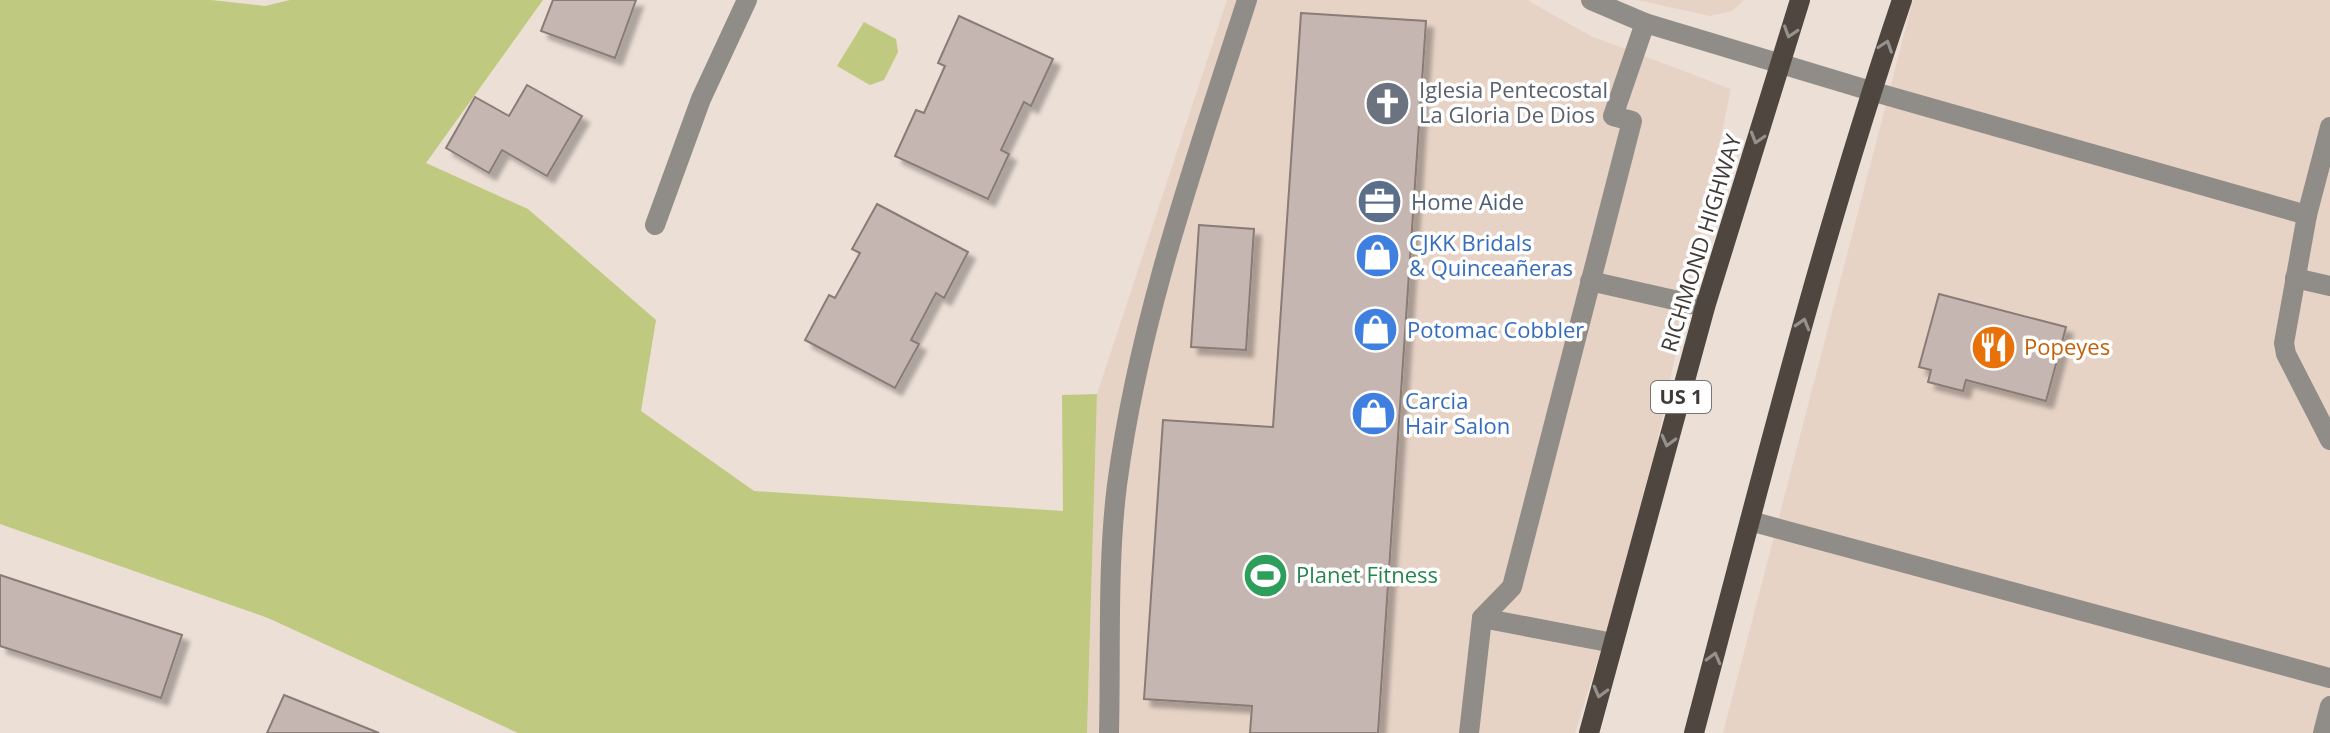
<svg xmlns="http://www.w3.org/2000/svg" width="2330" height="733" font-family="'Open Sans',sans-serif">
  <defs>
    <filter id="shadow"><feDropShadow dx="7" dy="7" stdDeviation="2" flood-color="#0004"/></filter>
  </defs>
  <rect width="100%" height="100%" fill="#ecdfd6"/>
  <!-- built -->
  <g fill="#e7d3c6">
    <polygon points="1227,0 1527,0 1591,36 1731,89 1639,529 1575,733 1087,733 1097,394"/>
    <polygon points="1637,0 1744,0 1732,11 1710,16"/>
    <polygon points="1913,0 2330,0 2330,733 1723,733"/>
  </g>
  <!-- green -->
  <g fill="#c0c980">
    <polygon points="0,0 211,0 265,6 290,0 543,0 426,163 528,209 656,320 641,411 754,491 1063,511 1062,395 1097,394 1087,733 518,733 268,618 0,524"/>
    <polygon points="864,22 896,39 898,52 884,80 870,85 837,66"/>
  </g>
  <!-- building -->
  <g fill="#c5b6b1" stroke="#897b76" stroke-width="2" filter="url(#shadow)">
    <polygon points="553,0 636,0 615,58 541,31"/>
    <polygon points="1301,13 1426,21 1378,733 1250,733 1252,706 1144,699 1163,420 1273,427"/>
    <polygon points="959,16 1053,59 1031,106 1024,102 1001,150 1009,154 988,199 895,156 916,110 924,113 945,66 938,63"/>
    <polygon points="527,85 582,116 547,176 502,150 489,173 446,148 475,97 509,116"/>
    <polygon points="877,204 968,252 944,298 936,293 911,340 919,344 895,388 805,340 829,295 835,298 860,253 852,249"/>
    <polygon points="1199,225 1254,229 1246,350 1191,347"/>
    <polygon points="1939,294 2066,327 2046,401 1966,380 1963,391 1928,382 1931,370 1919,367"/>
    <polygon points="0,575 182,635 161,698 0,646"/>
    <polygon points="284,695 379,733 267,733"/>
  </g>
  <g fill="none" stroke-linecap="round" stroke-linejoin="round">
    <!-- minor -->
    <g stroke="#908c87" stroke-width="20">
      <polyline points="1591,0 1645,23 1871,91 2307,215 2330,127"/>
      <polyline points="2307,215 2284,343 2286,354 2330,440"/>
      <polyline points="655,225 701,99 747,0"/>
      <polyline points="2295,278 2330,286"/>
      <polyline points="1590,281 1705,307"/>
      <polyline points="1750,521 2330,678"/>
      <polyline points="1482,618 1613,643"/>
      <path d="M1109 733C1111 652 1107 565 1117 485 1139 318 1196 159 1247 0"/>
      <polyline points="1469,733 1482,618 1512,587 1632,121 1613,116 1645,23"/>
      <polyline points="2323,733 2330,706"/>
    </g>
    <!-- major -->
    <g stroke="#4f473f" stroke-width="20">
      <polyline points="1589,733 1705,307 1800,0"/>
      <path d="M1694 733C1759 487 1820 241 1902 0"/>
    </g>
  </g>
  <!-- one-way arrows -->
  <defs><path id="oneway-chevron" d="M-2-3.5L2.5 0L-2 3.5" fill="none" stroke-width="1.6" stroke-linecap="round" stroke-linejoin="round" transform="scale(2)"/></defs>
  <g stroke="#95918c">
    <use href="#oneway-chevron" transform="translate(1790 32) rotate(108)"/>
    <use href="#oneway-chevron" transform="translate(1886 46) rotate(-71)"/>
    <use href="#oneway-chevron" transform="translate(1757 138) rotate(107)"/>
    <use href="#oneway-chevron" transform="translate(1803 324) rotate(-74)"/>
    <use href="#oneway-chevron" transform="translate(1668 441) rotate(105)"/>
    <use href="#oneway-chevron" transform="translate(1714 658) rotate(-75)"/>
    <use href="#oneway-chevron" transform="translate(1600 692) rotate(105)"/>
  </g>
  <!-- icons -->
  <defs>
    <symbol id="church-disc" viewBox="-11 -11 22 22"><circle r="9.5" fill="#6b7280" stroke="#fff"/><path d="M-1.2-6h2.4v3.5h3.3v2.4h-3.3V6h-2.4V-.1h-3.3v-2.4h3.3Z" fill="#fff"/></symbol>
    <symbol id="office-disc" viewBox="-11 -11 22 22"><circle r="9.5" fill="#5c6f8a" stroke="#fff"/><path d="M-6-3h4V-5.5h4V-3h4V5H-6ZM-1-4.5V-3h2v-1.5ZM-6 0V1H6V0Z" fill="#fff"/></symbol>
    <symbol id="shop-disc" viewBox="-11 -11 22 22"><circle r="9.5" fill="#3f7fe0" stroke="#fff"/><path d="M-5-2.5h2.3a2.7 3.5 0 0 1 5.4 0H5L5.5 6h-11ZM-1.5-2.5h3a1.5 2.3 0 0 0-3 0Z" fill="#fff"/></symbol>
    <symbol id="restaurant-disc" viewBox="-11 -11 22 22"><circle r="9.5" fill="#e8710a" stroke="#fff"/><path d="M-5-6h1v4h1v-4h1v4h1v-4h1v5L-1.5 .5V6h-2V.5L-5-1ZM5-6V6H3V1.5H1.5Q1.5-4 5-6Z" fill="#fff"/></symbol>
    <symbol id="stadium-disc" viewBox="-11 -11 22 22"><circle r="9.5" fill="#2e9e5b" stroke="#fff"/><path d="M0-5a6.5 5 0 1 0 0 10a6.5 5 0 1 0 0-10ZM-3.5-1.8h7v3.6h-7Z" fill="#fff"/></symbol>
  </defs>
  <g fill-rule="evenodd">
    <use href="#church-disc" x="1362" y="78" width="51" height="51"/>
    <use href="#office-disc" x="1354" y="176" width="51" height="51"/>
    <use href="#shop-disc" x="1352" y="230" width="51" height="51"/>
    <use href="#shop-disc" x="1350" y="304" width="51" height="51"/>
    <use href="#restaurant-disc" x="1968" y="322" width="51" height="51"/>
    <use href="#shop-disc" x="1348" y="388" width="51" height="51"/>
    <use href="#stadium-disc" x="1240" y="550" width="51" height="51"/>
  </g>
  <g text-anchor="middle" stroke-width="7" stroke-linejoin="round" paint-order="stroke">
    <!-- shield labels -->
    <rect fill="#fff" stroke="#797573" stroke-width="2" x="1651" y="381" width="60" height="32" rx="6"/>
    <g font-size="20" font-weight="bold" fill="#3f3a37">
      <text x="1681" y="404">US 1</text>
    </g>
    <!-- worship labels -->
    <g font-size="22" fill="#5b616d" stroke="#fff" text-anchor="start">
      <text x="1419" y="98">Iglesia Pentecostal<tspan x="1419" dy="25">La Gloria De Dios</tspan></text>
    </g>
    <!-- service labels -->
    <g font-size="22" fill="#4e5e75" stroke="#fff" text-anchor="start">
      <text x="1411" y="210">Home Aide</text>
    </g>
    <!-- shop labels -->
    <g font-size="22" fill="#366cbe" stroke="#fff" text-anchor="start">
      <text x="1409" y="251">CJKK Bridals<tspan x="1409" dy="25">&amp; Quinceañeras</tspan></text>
      <text x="1407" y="338">Potomac Cobbler</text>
      <text x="1405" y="409">Carcia<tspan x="1405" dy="25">Hair Salon</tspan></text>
    </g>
    <!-- street labels -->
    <g font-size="22" fill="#3f3a37" stroke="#fff">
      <text transform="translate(1701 243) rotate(-73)" y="8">RICHMOND HIGHWAY</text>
    </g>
    <!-- food labels -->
    <g font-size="22" fill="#c56008" stroke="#fff" text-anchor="start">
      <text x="2024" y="355">Popeyes</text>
    </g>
    <!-- leisure labels -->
    <g font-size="22" fill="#27864d" stroke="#fff" text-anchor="start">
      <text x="1296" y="583">Planet Fitness</text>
    </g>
  </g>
</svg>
